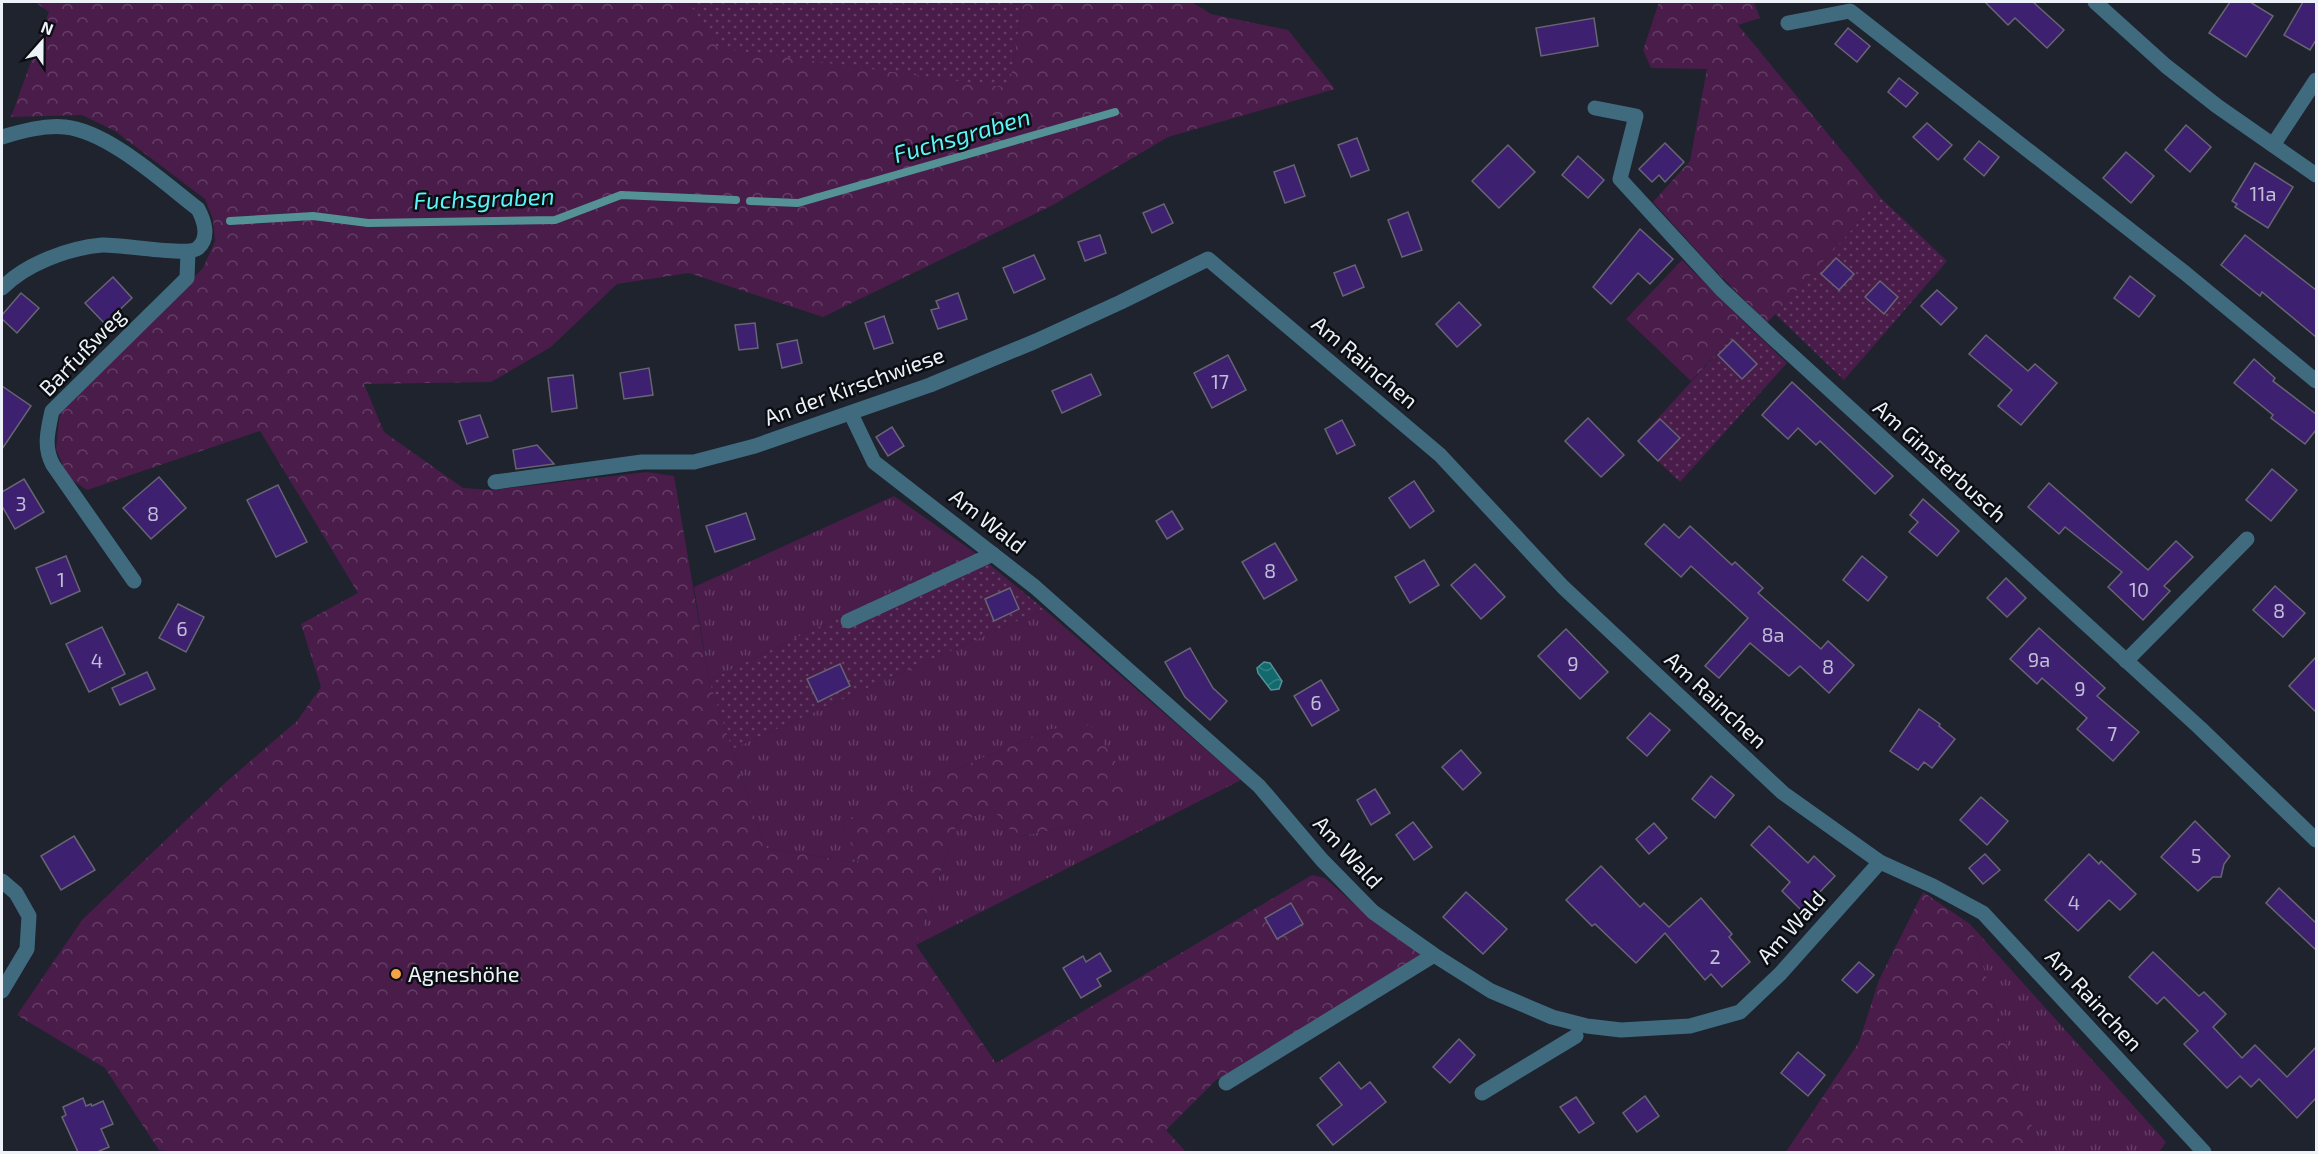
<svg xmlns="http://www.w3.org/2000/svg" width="2318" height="1154" font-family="'Exo 2',sans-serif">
  <defs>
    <pattern id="grass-tufts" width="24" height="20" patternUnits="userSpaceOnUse" patternTransform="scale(1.5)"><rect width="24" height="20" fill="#4a1c4a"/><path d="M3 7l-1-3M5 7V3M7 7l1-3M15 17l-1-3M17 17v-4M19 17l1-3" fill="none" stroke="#643d65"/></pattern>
    <pattern id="forest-crowns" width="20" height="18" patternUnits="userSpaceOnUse" patternTransform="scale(1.5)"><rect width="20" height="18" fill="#4a1c4a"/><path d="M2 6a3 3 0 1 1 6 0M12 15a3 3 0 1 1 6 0" fill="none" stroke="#643d65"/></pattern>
    <pattern id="garden-dots" width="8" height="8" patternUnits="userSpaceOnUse" patternTransform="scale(1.5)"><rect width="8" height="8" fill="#4a1c4a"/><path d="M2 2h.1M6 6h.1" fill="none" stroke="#643d65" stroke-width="1.8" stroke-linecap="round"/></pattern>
    <pattern id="water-waves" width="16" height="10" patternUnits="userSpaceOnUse" patternTransform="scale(1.5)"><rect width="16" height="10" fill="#126a6c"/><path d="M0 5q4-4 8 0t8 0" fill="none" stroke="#358082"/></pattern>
  </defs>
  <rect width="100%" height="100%" fill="#1e232e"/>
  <!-- grass -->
  <g fill="url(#grass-tufts)">
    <polygon points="894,496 974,552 709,680 694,587"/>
    <polygon points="1044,609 1241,780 916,945 956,826 991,807 1016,837 1088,823 1050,729 896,795 842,822 860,863 765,848 732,749"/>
    <polygon points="1970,924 2166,1142 2159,1152 2040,1152"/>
  </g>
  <!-- forest -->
  <g fill="url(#forest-crowns)">
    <polygon points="35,2 689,2 719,48 1009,87 1023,2 1192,2 1211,14 1288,30 1335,89 1168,137 1053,205 823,317 689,273 617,284 551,347 491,382 364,384 384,432 463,488 493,490 647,472 674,476 709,680 765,848 859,863 842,822 896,795 1050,729 1091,725 1138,795 1088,823 1016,837 991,807 956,826 916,945 996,1063 1312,875 1325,878 1369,917 1422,955 1316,1023 1216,1080 1166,1130 1186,1152 175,1152 159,1150 105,1068 17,1015 82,920 226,782 297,721 321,687 301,624 358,593 260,431 87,490 68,477 56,449 60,412 203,268 215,241 213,219 205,199 115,131 82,115 11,117 49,12"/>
    <polygon points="1659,2 1754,2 1760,18 1738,25 1881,198 1767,323 1708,263 1653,202 1690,161 1707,69 1651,68 1643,50"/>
    <polygon points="1682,260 1745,323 1691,381 1626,319"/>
    <polygon points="1923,892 1970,924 2040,1152 1786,1152 1859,1042 1879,980"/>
  </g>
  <!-- garden -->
  <g fill="url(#garden-dots)">
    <polygon points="689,2 1023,2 1009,88 718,48"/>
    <polygon points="1881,198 1947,261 1844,380 1775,314"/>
    <polygon points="1745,323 1787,363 1680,482 1637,441"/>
    <polygon points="974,552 1044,609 732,749 709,680"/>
  </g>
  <!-- water -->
  <polygon fill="url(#water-waves)" stroke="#549296" stroke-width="1.5" points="1264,662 1270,663 1282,681 1279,689 1271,690 1258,673 1257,668"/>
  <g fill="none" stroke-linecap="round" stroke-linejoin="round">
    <!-- stream -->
    <g stroke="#549296" stroke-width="8">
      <polyline points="750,201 798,203 1115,112"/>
      <polyline points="230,221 313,216 368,223 555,220 621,195 736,200"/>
    </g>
  </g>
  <!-- building -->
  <g fill="#3d206f" stroke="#686573" stroke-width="1.5">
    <polygon points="1985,2 2033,2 2064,30 2047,48 2015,18 2008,25"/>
    <polygon points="2230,2 2250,2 2273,16 2246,57 2209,33"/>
    <polygon points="2303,2 2316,2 2316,40 2310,50 2284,35"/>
    <polygon points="1594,18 1598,46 1541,56 1536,28"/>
    <polygon points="1848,28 1870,46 1857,62 1835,44"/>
    <polygon points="1899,78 1918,93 1906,107 1888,92"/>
    <polygon points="1927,123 1952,145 1938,160 1913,137"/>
    <polygon points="2186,125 2211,147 2190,172 2165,150"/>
    <polygon points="1357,138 1369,170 1351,177 1338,145"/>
    <polygon points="1979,141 1999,157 1984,176 1964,159"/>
    <polygon points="1665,143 1684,162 1665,182 1659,175 1652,182 1639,169"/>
    <polygon points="1508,145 1535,172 1499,208 1472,181"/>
    <polygon points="2126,152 2154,176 2131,203 2103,178"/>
    <polygon points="1578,156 1604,180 1588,198 1562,175"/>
    <polygon points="2255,163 2293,187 2268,228 2235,207 2237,204 2232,201"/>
    <polygon points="1294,165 1305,196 1285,203 1274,172"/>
    <polygon points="1164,204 1173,223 1152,233 1143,213"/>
    <polygon points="1408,212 1422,250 1402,257 1388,220"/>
    <polygon points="1640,229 1673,259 1650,284 1638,273 1611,304 1593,287"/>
    <polygon points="1100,235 1106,253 1085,261 1078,242"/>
    <polygon points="2245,235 2316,290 2316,337 2262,292 2260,296 2221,265"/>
    <polygon points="1034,255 1045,279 1014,293 1003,268"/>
    <polygon points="1836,258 1854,274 1839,290 1821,274"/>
    <polygon points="1355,265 1364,287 1343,296 1334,273"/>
    <polygon points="2130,276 2155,296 2139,317 2114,298"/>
    <polygon points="113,277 132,298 105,324 85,303"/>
    <polygon points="1880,281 1898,297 1884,314 1865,297"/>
    <polygon points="1937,290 1957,308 1941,325 1921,306"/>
    <polygon points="21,293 39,308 17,333 2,319 2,315"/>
    <polygon points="958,293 967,319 938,329 931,310 939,308 936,301"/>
    <polygon points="1459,302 1481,325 1457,347 1436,324"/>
    <polygon points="884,316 893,343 874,349 865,323"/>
    <polygon points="755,323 758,348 739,350 735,325"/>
    <polygon points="1986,335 2028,371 2035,364 2057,383 2021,425 1998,406 2012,390 1969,354"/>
    <polygon points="797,340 802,363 782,368 777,344"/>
    <polygon points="1733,340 1757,364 1742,379 1718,355"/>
    <polygon points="1228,355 1246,390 1212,408 1194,373"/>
    <polygon points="2254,359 2275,378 2273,381 2316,414 2316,430 2305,444 2271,418 2273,415 2234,383"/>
    <polygon points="649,368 653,395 624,399 620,373"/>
    <polygon points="1091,374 1101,395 1062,413 1052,391"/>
    <polygon points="573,375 577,408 552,412 548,378"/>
    <polygon points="1792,382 1893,476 1875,494 1820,441 1816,445 1798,428 1788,439 1762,415"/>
    <polygon points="2,386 31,406 2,449"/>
    <polygon points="480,415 488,437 467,444 459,421"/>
    <polygon points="1588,418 1624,455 1601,477 1565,441"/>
    <polygon points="1660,419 1680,438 1658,461 1638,441"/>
    <polygon points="1342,420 1355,445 1337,454 1325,429"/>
    <polygon points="892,427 904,446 888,456 876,437"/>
    <polygon points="537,445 554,464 516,469 513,450"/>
    <polygon points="2272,469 2297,490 2271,521 2246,500"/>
    <polygon points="159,477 186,508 151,539 123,508"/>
    <polygon points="24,479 44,512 15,529 2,506 2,492"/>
    <polygon points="1414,481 1434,511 1410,528 1389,498"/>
    <polygon points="2049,483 2148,570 2176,541 2193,557 2164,586 2170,591 2143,620 2108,587 2122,572 2065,527 2059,534 2028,507"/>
    <polygon points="278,485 307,542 276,557 247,500"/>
    <polygon points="1923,499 1959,531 1937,556 1909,532 1918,522 1910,515"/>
    <polygon points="1172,511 1183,529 1167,539 1156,521"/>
    <polygon points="746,513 755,539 715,552 706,526"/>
    <polygon points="1664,524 1679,538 1690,526 1732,565 1735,562 1763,588 1758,593 1821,649 1828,641 1854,665 1829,693 1800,666 1789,676 1750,643 1719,678 1705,666 1748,618 1691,566 1681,577 1645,544"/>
    <polygon points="1275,543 1297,580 1264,599 1242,562"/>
    <polygon points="66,556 80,591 51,604 36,568"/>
    <polygon points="1862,556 1887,577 1868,601 1843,580"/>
    <polygon points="1424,560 1439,585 1410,603 1395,577"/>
    <polygon points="1475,564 1505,597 1481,619 1451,585"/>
    <polygon points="2006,578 2026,598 2007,617 1987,598"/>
    <polygon points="2275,586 2305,613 2283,637 2253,610"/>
    <polygon points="1010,588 1019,609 994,621 985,599"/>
    <polygon points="178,604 204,617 186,652 159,638"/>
    <polygon points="102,627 125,674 89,692 66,644"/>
    <polygon points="2039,628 2105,688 2097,696 2139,732 2113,761 2077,729 2087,718 2042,678 2037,684 2010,659"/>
    <polygon points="1566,629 1608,672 1580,699 1538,656"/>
    <polygon points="1190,648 1213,688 1227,701 1210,720 1185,697 1165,662"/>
    <polygon points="2316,657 2316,712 2289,686"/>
    <polygon points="840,664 850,686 818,702 807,679"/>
    <polygon points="147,672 155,689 120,705 112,688"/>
    <polygon points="1321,680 1339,710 1312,726 1294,696"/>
    <polygon points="1919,709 1940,724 1939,726 1955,739 1932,768 1924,762 1918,770 1890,751"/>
    <polygon points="1650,713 1670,730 1647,756 1627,738"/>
    <polygon points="1461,750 1481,773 1463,790 1442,767"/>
    <polygon points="1711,776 1734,795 1715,818 1692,799"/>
    <polygon points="1375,789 1390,813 1371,825 1357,800"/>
    <polygon points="1981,797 2008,821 1987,845 1960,820"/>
    <polygon points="2195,821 2230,856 2224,864 2221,877 2213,877 2198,891 2161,857"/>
    <polygon points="1413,822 1432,847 1414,860 1396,835"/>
    <polygon points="1654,823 1667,838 1649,854 1636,839"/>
    <polygon points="1769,826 1808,863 1814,856 1835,876 1802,911 1782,891 1790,882 1751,845"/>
    <polygon points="74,836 95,870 61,890 41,856"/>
    <polygon points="1985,854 2000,870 1983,884 1969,868"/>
    <polygon points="2089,854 2099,864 2101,861 2136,894 2120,910 2109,900 2078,931 2045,900"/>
    <polygon points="1601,866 1640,907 1644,903 1669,927 1701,898 1732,934 1729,937 1750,962 1722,987 1711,974 1705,980 1665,933 1636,963 1595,924 1592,926 1566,900"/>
    <polygon points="2279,888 2316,923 2316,950 2266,903"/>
    <polygon points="1466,892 1507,929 1483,954 1443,917"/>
    <polygon points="1291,903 1303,924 1277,939 1265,918"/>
    <polygon points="2153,952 2199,996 2204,992 2226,1014 2213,1027 2242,1058 2255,1045 2287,1077 2316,1047 2316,1098 2297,1118 2259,1079 2251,1087 2240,1076 2227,1088 2184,1044 2198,1031 2164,997 2157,1004 2129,977"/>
    <polygon points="1100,953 1111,971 1097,979 1101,986 1081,998 1063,968 1083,956 1086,962"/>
    <polygon points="1859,962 1874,975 1857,993 1842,980"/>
    <polygon points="1459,1039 1475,1055 1450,1083 1433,1067"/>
    <polygon points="1798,1052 1825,1075 1808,1096 1781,1073"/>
    <polygon points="1339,1062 1361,1089 1370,1082 1386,1102 1333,1145 1317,1125 1342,1105 1320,1078"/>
    <polygon points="1645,1096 1659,1116 1637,1132 1623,1113"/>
    <polygon points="1576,1097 1594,1123 1579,1133 1560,1107"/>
    <polygon points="83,1098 86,1106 91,1104 92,1106 103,1101 113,1124 101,1129 109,1147 97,1152 78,1152 62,1117 66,1115 63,1107"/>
  </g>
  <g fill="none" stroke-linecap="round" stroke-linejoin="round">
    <!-- minor -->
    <g stroke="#406b7f" stroke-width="15">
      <polyline points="2095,2 2166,66 2217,106 2316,175"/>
      <polyline points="1788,23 1850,11 2185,273 2316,381"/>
      <polyline points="1595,108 1636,116 1620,179 1721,289 1773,338 2200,728 2316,840"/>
      <path d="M2 137C22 131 44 125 65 127 108 131 164 183 198 209 204 220 210 238 198 248 188 257 121 244 102 245 68 248 26 264 2 288"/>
      <polyline points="2273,145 2316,80"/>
      <polyline points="851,414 874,462 1035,587 1259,786 1322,860 1373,912 1434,955 1491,991 1552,1017 1587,1026 1621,1030 1690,1026 1740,1012 1780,974 1880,862"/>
      <polyline points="495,482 642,462 694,462 755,446 930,385 1036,341 1121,302 1208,259 1440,455 1563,587 1783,793 1880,862 1933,886 1983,913 2204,1152"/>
      <path d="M134 581 53 465C43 447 48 430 52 411L187 278 188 252"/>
      <polyline points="848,621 993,554"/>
      <polyline points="2126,661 2247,539"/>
      <polyline points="2,881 16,893 29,916 27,949 2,991"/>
      <polyline points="1226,1083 1434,955"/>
      <polyline points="1482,1093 1576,1036"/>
    </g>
  </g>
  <!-- markers -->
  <circle fill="#f5a345" stroke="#0a0d11" stroke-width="2" cx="396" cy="974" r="6"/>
  <g text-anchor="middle" stroke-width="5" stroke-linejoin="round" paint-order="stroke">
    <!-- number labels -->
    <g font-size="20" fill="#c1bdd6">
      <text x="2263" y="201">11a</text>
      <text x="1220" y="389">17</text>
      <text x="21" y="511">3</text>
      <text x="153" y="521">8</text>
      <text x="1270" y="578">8</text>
      <text x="61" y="587">1</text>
      <text x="2139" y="597">10</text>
      <text x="2279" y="618">8</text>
      <text x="182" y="636">6</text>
      <text x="1773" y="642">8a</text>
      <text x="2039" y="667">9a</text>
      <text x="97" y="668">4</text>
      <text x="1573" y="671">9</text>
      <text x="1828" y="674">8</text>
      <text x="2080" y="696">9</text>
      <text x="1316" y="710">6</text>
      <text x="2112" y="741">7</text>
      <text x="2196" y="863">5</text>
      <text x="2074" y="910">4</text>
      <text x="1715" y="964">2</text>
    </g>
    <!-- street labels -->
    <g font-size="22" fill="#edf1f8" stroke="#0a0d11">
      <text transform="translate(82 352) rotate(-46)" y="8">Barfußweg</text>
      <text transform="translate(1365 362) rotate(40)" y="8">Am Rainchen</text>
      <text transform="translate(854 386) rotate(-20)" y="8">An der Kirschwiese</text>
      <text transform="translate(1940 461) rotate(42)" y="8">Am Ginsterbusch</text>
      <text transform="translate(988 521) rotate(38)" y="8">Am Wald</text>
      <text transform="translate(1716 700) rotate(43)" y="8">Am Rainchen</text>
      <text transform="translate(1348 852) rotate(47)" y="8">Am Wald</text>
      <text transform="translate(1791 927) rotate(-48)" y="8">Am Wald</text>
      <text transform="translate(2094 1000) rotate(47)" y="8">Am Rainchen</text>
    </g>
    <!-- poi labels -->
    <g font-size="22" fill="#edf1f8" stroke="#0a0d11" text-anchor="start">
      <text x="408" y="982">Agneshöhe</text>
    </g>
    <!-- water labels -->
    <g font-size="24" font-style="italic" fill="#5df4f7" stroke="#0a0d11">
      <text transform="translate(962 136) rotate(-16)" y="8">Fuchsgraben</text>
      <text transform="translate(484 199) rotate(-2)" y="8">Fuchsgraben</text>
    </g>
  </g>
  <!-- border -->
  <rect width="2318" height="1154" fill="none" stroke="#edf1f8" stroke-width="6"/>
  <!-- north arrow -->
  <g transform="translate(42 42) rotate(21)" stroke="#0a0d11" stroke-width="4.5" paint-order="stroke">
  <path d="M0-4.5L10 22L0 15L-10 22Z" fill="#edf1f8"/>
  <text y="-9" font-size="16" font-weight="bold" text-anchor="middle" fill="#edf1f8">N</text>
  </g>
</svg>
